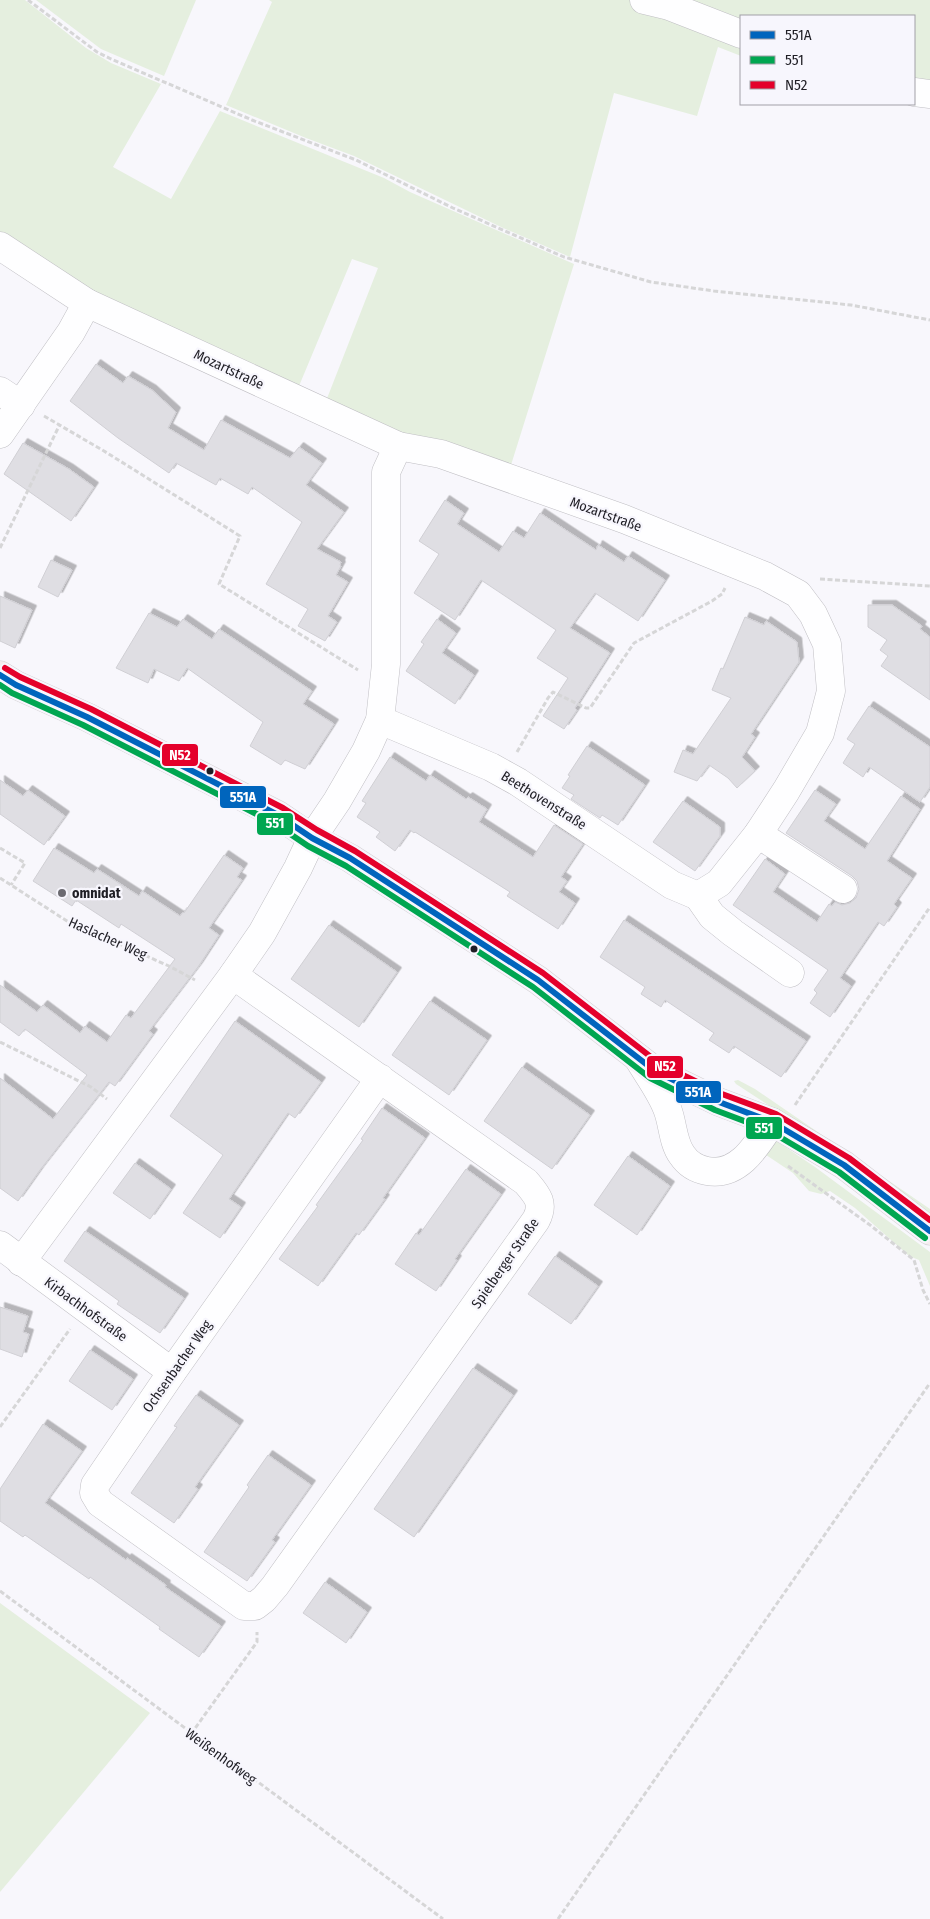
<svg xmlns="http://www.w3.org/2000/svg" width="930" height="1919" font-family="'Fira Sans Condensed',sans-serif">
  <defs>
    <filter id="shadow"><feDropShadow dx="4.5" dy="-4.5" stdDeviation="0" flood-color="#0004"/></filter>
  </defs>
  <rect width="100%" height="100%" fill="#f8f7fc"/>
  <!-- green -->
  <g fill="#e5efdf">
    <polygon points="0,0 25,0 86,48 111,63 161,84 113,167 171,199 220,111 384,178 410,192 574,264 511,465 421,436 395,437 326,401 378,268 352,259 299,386 186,333 116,303 55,270 0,233"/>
    <polygon points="36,0 196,0 164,76 101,49"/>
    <polygon points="269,0 635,0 741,38 741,56 718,47 697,116 614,93 570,257 501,227 354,156 306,138 226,105 272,2"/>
    <polygon points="644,0 930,0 930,86 914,85 914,16 741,16 741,34"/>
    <polygon points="738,1080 755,1089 930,1209 930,1216 855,1162 736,1084 734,1081"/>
    <polygon points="766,1134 815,1167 930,1252 930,1286 919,1260 909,1256 855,1208 830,1191 821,1194 809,1191 793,1173 757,1149"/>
    <polygon points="0,1603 150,1713 0,1892"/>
  </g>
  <!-- building -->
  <g fill="#dfdee3" stroke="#d0cfd4" filter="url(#shadow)">
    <polygon points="96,364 123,383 128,376 152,390 176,412 168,428 204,450 221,420 290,458 299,447 322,463 306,485 344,512 317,549 341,562 340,565 341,566 336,575 348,582 328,616 337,622 325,641 298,626 308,609 266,584 302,522 252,487 248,494 220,478 216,485 176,463 169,473 118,438 70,401"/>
    <polygon points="23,443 69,469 94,487 71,521 4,474"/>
    <polygon points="445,500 464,513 457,524 499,552 513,531 524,538 540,513 596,550 598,545 624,562 628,556 665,580 638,621 595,593 570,628 610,653 575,708 577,710 564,729 543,716 568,678 537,658 556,630 481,580 455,620 414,593 439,554 419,541"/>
    <polygon points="51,560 72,570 58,597 38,587"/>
    <polygon points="0,596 32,610 15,648 0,641"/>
    <polygon points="868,605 892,605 922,626 920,629 930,637 930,700 881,666 888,656 880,650 887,640 868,627"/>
    <polygon points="149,613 177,627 183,619 212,639 219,629 312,691 303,704 334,724 305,769 285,760 281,765 250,746 263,722 187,668 179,681 154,669 148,683 116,668"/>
    <polygon points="745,617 764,625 766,621 797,642 799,662 751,734 755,737 742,757 755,771 737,788 728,778 709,765 697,781 674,772 683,750 693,754 731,698 712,690 721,668 723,669"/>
    <polygon points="437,619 456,633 442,653 474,675 455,704 406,671 424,644 421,642"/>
    <polygon points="869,706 930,747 930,787 920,802 869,767 863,777 843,763 855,744 847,739"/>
    <polygon points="587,746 645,785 618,825 602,815 600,818 571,799 574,795 562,788 570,776 568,775"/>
    <polygon points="390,757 426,781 430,775 466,799 468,797 487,809 479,822 533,857 554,825 583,844 561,877 567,881 559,892 575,903 558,929 507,896 510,892 415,832 414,833 410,830 395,851 376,837 380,832 357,817 366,803 362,801"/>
    <polygon points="0,780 23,796 28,790 65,816 44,845 0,814"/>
    <polygon points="815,790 836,804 824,821 865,849 901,796 920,809 887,861 912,878 894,904 897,907 884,926 878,922 840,978 851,986 830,1017 810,1003 817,993 814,990 828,970 733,905 765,859 785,874 773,892 817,922 829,904 832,906 835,902 842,905 850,903 856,898 859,889 857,881 852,876 786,833"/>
    <polygon points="683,801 720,827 720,836 695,871 653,842"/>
    <polygon points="54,848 94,873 97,869 139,896 142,891 180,916 183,912 184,913 224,855 243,868 237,877 242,880 209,928 219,935 198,967 149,1031 153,1034 115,1086 109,1082 40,1170 18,1201 0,1188 0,1078 53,1119 87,1075 25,1029 19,1036 0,1022 0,985 37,1012 43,1005 80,1033 85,1026 107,1042 126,1015 131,1018 175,959 121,924 119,928 76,900 72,906 33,881"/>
    <polygon points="624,920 806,1041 781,1077 734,1046 729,1053 709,1040 714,1033 665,1000 661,1007 641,994 645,987 600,957"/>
    <polygon points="329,925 397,972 359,1027 291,979"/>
    <polygon points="430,1001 487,1040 449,1095 392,1055"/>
    <polygon points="235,1021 321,1082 295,1118 288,1113 229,1199 241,1207 220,1238 183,1213 223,1155 170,1116"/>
    <polygon points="522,1067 590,1115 552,1169 484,1121"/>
    <polygon points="382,1108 425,1138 383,1198 385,1199 359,1235 356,1233 318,1286 279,1259 318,1206 316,1205 363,1140 361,1139"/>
    <polygon points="628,1156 670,1186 637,1235 594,1205"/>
    <polygon points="135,1163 171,1189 150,1219 113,1193"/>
    <polygon points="466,1169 501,1194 455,1259 457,1260 436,1291 395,1264 416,1233 419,1235"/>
    <polygon points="85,1231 184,1298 160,1333 117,1304 119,1301 64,1261"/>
    <polygon points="555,1256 598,1286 571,1324 528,1294"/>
    <polygon points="0,1307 28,1316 23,1332 29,1334 22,1357 0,1349"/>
    <polygon points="90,1350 133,1379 112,1410 69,1381"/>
    <polygon points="473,1368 513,1395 414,1537 374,1509"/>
    <polygon points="196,1395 239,1425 195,1487 198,1489 174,1523 131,1493 177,1427 174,1426"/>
    <polygon points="43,1424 82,1451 45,1503 126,1560 127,1558 166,1585 165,1587 221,1626 199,1657 159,1629 160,1627 90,1577 89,1579 25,1535 23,1537 0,1521 0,1489"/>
    <polygon points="268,1455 311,1485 272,1540 275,1542 247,1581 204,1552 249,1487 247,1485"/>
    <polygon points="325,1582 367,1612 346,1643 303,1613"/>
  </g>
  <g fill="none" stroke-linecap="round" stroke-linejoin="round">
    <defs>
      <g id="minor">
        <polyline points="644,0 669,6 741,34"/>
        <polyline points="914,92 930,94"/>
        <polyline points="0,246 87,303 398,446 441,454 624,519 765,576 798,594 813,614 827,644 831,691 820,733 786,791 758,834 719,883 698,896"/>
        <polyline points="0,391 21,405"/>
        <polyline points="0,434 71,332 87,303"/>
        <polyline points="380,720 491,767 518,782 672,885 698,896"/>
        <polyline points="758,834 843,889"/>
        <polyline points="698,896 712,916 733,933 790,973"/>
        <path d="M233 975 526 1182C537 1195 545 1203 536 1220L275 1586 264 1599 255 1606H244L100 1503 94 1493 95 1485 172 1372 380 1078"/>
        <path d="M638 1058C648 1075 662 1093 668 1111 673 1125 673 1143 682 1155 688 1164 696 1169 707 1171 739 1177 757 1145 772 1122"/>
        <polyline points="0,1245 172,1372"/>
        <polyline points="21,1262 233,975 262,933 298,868 312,838 337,801 366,751 380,720 386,664 386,472 398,446"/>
      </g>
      <polyline id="major" points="0,675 16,685 87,717 278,815 312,838 350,858 538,980 655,1071 719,1102 772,1122 844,1165 930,1231"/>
    </defs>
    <!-- minor casing -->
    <use href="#minor" stroke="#c0bfc4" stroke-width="29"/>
    <!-- major casing -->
    <use href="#major" stroke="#d4d3d7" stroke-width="29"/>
    <!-- path -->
    <g stroke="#d6d6d7" stroke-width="3" stroke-dasharray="5 2.5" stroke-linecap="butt">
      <polyline points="28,0 97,52 111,59 252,120 356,160 453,208 564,257 651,282 714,291 851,305 930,320"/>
      <polyline points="44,416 104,451 240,536 219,584 358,670"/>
      <polyline points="0,548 60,424"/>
      <polyline points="820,579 930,586"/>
      <polyline points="517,752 548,698 553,692 586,708 590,708 634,643 712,601 722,594 725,588"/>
      <polyline points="0,848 25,863 11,885"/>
      <polyline points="0,878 67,921 169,966 195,980"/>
      <polyline points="0,1042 91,1087 107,1099"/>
      <polyline points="795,1105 930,907"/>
      <polyline points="788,1166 870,1225 914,1260 923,1290 930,1304"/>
      <polyline points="0,1427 70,1329"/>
      <polyline points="0,1591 443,1919"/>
      <polyline points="191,1734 257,1642 257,1632"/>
      <polyline points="558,1919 930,1383"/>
    </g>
    <!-- minor -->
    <use href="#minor" stroke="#fefeff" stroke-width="28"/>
    <!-- major -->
    <use href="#major" stroke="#f5eeef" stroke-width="28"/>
    <defs>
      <polyline id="bus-1" points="0,675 16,685 87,717 278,815 312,838 350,858 538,980 655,1071 719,1102 772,1122 844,1165 930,1231"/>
      <polyline id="bus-2" points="0,685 12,693 83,725 274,823 308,846 346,866 533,987 650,1078 715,1110 768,1130 839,1172 925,1238"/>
      <polyline id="bus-3" points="5,668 20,677 91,709 283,808 317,830 355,851 543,973 660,1064 722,1094 776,1114 849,1158 930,1220"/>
    </defs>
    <!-- bus-1 casing -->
    <use href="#bus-1" stroke="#f7f6fd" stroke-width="10"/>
    <!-- bus-2 casing -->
    <use href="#bus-2" stroke="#f7f6fd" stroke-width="10"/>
    <!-- bus-3 casing -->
    <use href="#bus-3" stroke="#f7f6fd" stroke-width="10"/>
    <!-- bus-1 -->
    <use href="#bus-1" stroke="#0065bd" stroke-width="6"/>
    <!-- bus-2 -->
    <use href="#bus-2" stroke="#00a651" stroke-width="6"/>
    <!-- bus-3 -->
    <use href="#bus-3" stroke="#e4002b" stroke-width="6"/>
  </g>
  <!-- markers -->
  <g fill="#1f1e25" stroke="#f7f6fd" stroke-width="2">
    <circle cx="210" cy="771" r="4.5"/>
    <circle cx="474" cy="949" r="4.5"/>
  </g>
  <circle fill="#6b6a70" stroke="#f7f6fd" stroke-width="2" cx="62" cy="893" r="5"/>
  <g text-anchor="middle" stroke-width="4.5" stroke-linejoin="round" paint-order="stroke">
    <!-- street labels -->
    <g font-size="14" fill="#1f1e25" stroke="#f7f6fd">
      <text transform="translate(229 369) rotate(25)" y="5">Mozartstraße</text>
      <text transform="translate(606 514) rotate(20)" y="5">Mozartstraße</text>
      <text transform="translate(544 800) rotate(32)" y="5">Beethovenstraße</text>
      <text transform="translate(108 938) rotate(24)" y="5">Haslacher Weg</text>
      <text transform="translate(505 1263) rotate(-55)" y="5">Spielberger Straße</text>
      <text transform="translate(86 1309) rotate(36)" y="5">Kirbachhofstraße</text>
      <text transform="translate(177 1366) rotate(-55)" y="5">Ochsenbacher Weg</text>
      <text transform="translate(221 1756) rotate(36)" y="5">Weißenhofweg</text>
    </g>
    <!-- poi labels -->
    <g font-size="14" font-weight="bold" fill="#1f1e25" stroke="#f7f6fd" text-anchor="start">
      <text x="72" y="898">omnidat</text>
    </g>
  </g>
  <g stroke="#f7f6fd" stroke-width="2">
    <rect x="161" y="743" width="38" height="24" rx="5" fill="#e4002b"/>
    <rect x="219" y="785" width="48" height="24" rx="5" fill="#0065bd"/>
    <rect x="256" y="812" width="38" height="24" rx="5" fill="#00a651"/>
    <rect x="646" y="1055" width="38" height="24" rx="5" fill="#e4002b"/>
    <rect x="675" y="1080" width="47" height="24" rx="5" fill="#0065bd"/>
    <rect x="745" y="1116" width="38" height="24" rx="5" fill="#00a651"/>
  </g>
  <g font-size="14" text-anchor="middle" font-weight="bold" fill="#fff">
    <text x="180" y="760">N52</text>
    <text x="243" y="802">551A</text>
    <text x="275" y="828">551</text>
    <text x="665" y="1071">N52</text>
    <text x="698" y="1097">551A</text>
    <text x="764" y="1133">551</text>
  </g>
  <!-- legend -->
  <rect x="740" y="15" width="175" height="90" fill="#f7f6fd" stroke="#a1a0a7"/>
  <rect x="750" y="31" width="25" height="8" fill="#0065bd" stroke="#a1a0a7"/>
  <text x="785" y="40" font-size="15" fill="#1f1e25">551A</text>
  <rect x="750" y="56" width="25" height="8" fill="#00a651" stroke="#a1a0a7"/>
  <text x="785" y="65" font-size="15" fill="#1f1e25">551</text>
  <rect x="750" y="81" width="25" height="8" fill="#e4002b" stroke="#a1a0a7"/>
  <text x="785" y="90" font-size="15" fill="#1f1e25">N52</text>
</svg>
